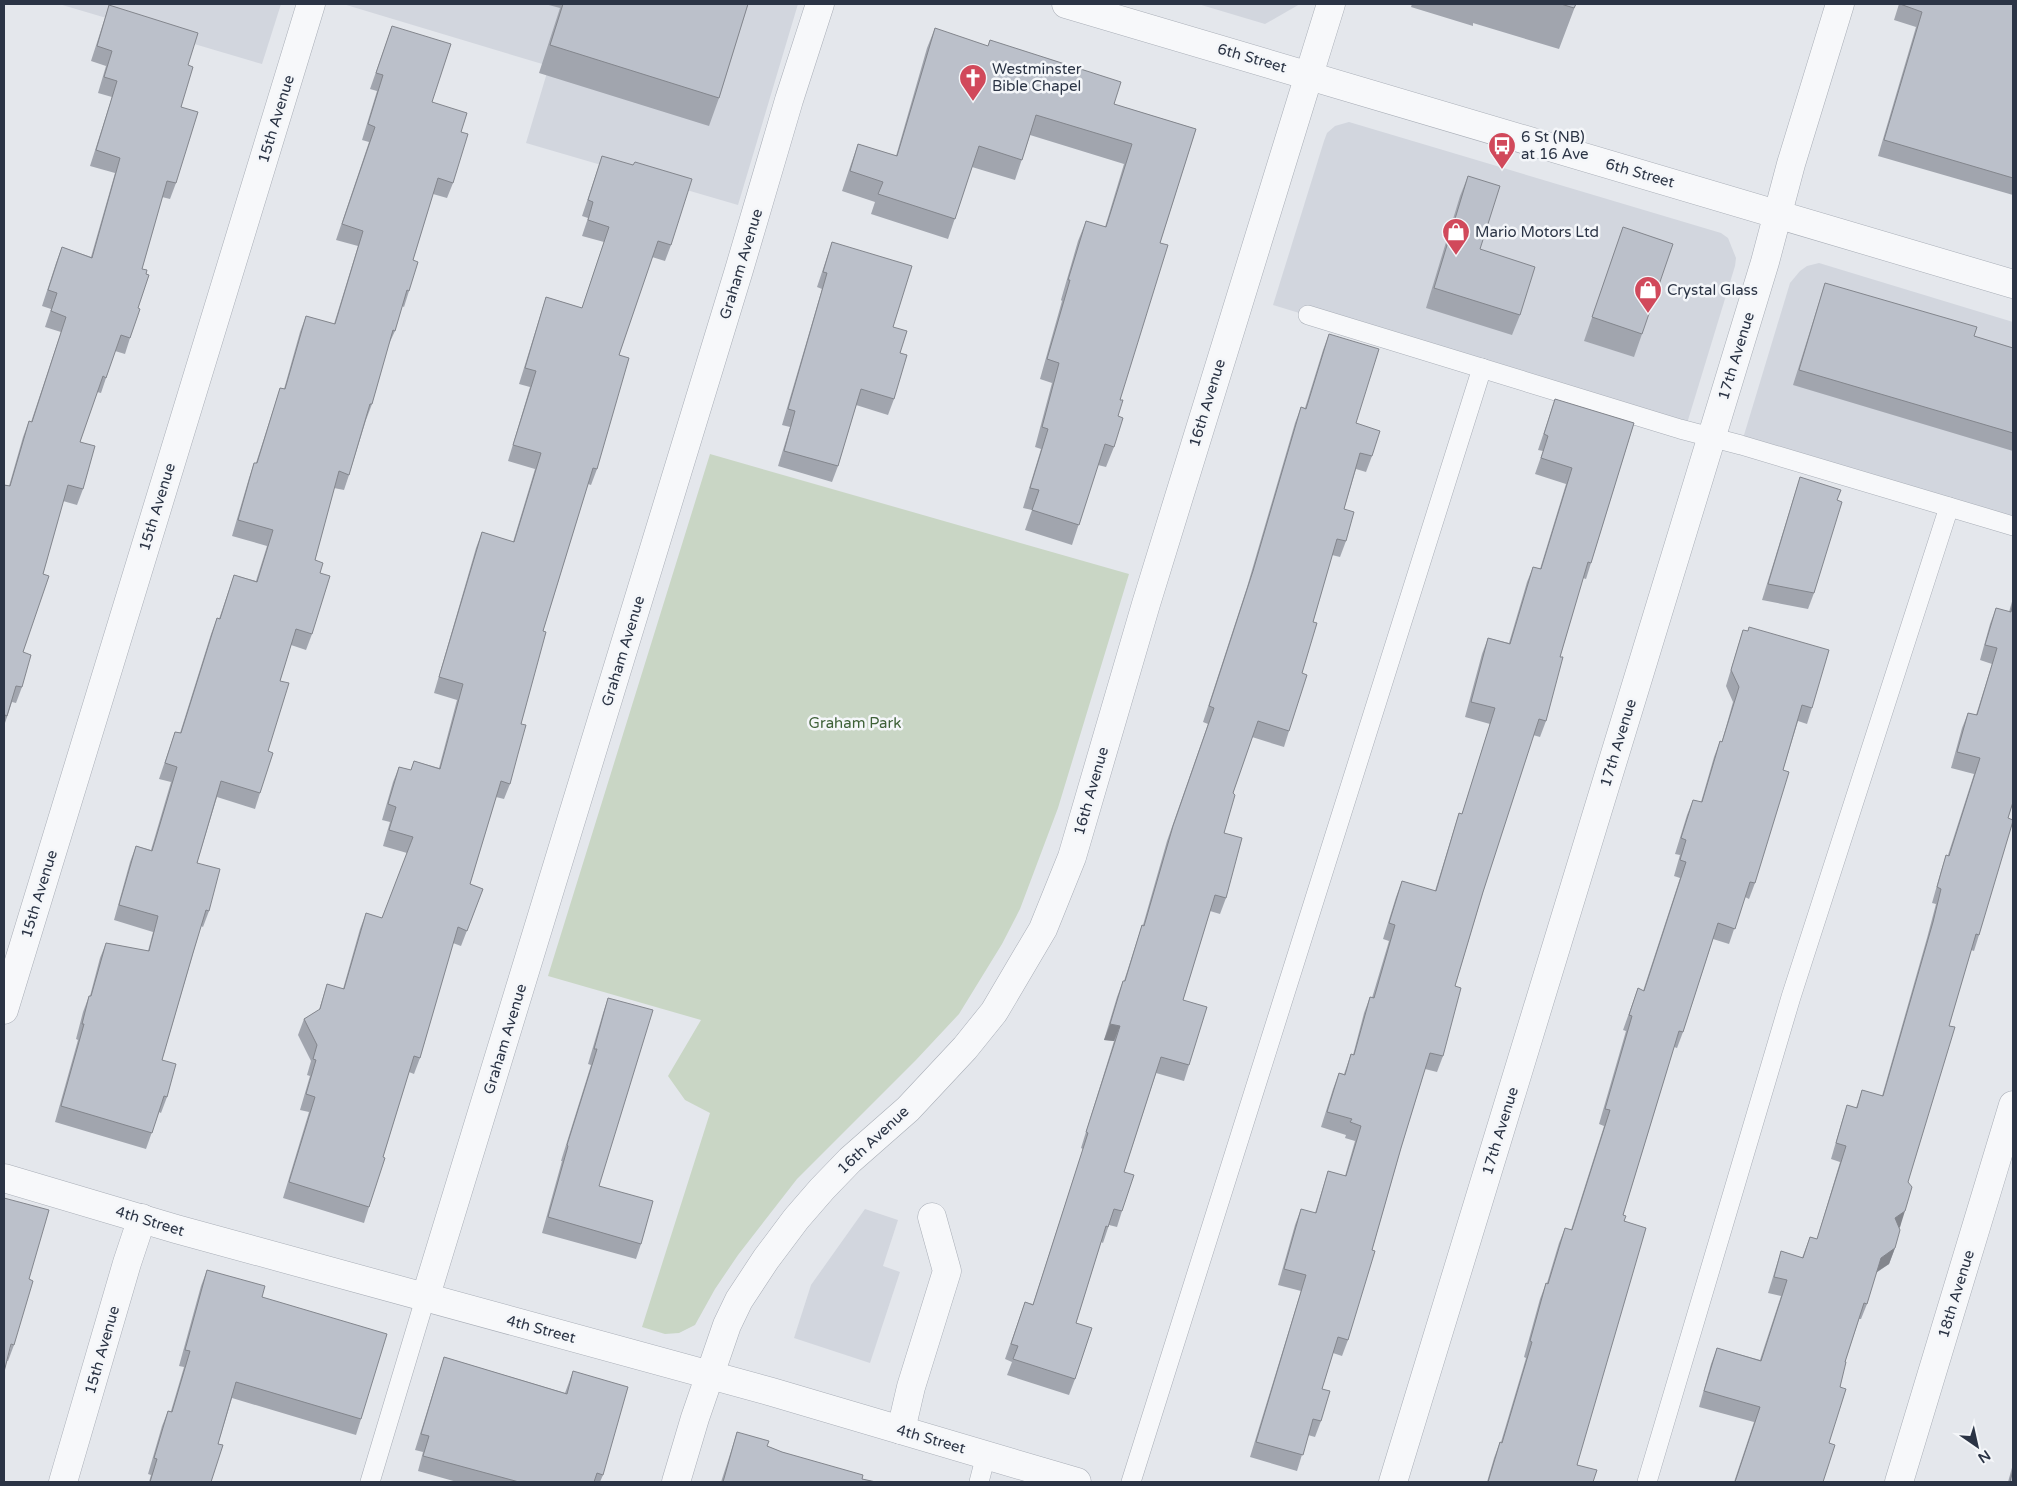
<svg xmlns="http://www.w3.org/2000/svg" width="2017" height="1486" font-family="'Varela Round',sans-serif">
  <rect width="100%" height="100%" fill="#e4e7ec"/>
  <!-- built -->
  <g fill="#d2d6de">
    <polygon points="59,4 281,4 262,64"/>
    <polygon points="343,4 798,4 738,205 526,143 549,66"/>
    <polygon points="1198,4 1300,4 1265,24"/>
    <polygon points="1349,122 1721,233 1728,238 1736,258 1735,266 1685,430 1273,305 1324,141 1327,133 1335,126"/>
    <polygon points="1819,263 2013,322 2013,526 1741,445 1790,283 1800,271 1807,266"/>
    <polygon points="865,1209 898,1220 883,1266 900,1272 870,1363 794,1338 811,1285"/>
  </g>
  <!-- green -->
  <polygon fill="#c9d6c5" points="710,454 1129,574 1058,808 1020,909 1002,944 959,1014 916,1060 797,1179 738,1255 715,1289 695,1325 679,1333 665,1334 642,1327 710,1113 685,1100 668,1076 701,1020 548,976"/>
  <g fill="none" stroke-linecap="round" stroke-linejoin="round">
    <defs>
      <g id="service">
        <polyline points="1308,315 1680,429 1741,445 2013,526"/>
        <polyline points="370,1482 425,1299"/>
        <polyline points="979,1482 986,1455"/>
        <polyline points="1131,1482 1482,368"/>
        <polyline points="1647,1482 1791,997 1949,507"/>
      </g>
      <g id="minor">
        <polyline points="1309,75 1331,4"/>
        <polyline points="4,1010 311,4"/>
        <polyline points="4,1178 176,1229 772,1392 1077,1482"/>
        <polyline points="425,1299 739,270 789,100 820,4"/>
        <polyline points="901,1430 911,1387 947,1271 932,1217"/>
        <polyline points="63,1482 127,1263 142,1218"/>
        <polyline points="1393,1482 1765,262 1791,164 1840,4"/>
        <polyline points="1899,1482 2013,1105"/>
      </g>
      <g id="tertiary">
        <polyline points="1066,4 2013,284"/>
        <polyline points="676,1482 695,1418 727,1325 739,1300 766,1259 796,1219 822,1189 850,1160 908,1109 965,1048 994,1012 1043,929 1072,857 1146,604 1309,75"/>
      </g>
    </defs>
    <!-- service casing -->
    <use href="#service" stroke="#a9aeb7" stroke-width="20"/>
    <!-- minor casing -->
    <use href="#minor" stroke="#a9aeb7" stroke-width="29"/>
    <!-- tertiary casing -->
    <use href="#tertiary" stroke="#a9aeb7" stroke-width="29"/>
    <!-- service -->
    <use href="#service" stroke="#f7f8fa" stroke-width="19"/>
    <!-- minor -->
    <use href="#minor" stroke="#f7f8fa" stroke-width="28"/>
    <!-- tertiary -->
    <use href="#tertiary" stroke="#f7f8fa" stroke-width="28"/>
  </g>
  <!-- wall -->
  <g fill="#a1a5ae">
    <polygon points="545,4 748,4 719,98 709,126 539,73 560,8"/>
    <polygon points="1412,4 1576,4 1559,49 1473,23 1473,26 1411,7"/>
    <polygon points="1899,4 2013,4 2013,195 1878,156 1916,27 1894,20"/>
    <polygon points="109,5 188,65 181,107 176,183 170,199 162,197 142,269 138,308 130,338 125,354 115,351 101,393 97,392 80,442 83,489 77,505 63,501 43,574 23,652 22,687 16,703 12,702 4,726 4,485 9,486 23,437 29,421 31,422 61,332 45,327 51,309 42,306 56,263 62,247 91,257 115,173 90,166 112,97 98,93 106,66 91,61"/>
    <polygon points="392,26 432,102 461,132 453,183 447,198 433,194 413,260 409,291 404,307 402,306 395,331 388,346 372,404 366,420 349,475 344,490 334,488 315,560 320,573 312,634 306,650 291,645 280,681 260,793 255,809 217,797 197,863 209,911 203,927 201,926 162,1060 167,1097 161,1113 159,1112 146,1149 55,1122 78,1040 76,1039 83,1012 89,996 90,996 100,958 106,943 148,951 153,932 114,920 130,862 136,846 151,850 171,782 159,779 175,732 180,733 211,634 217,618 219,619 234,575 256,581 267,546 232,536 249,478 254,463 256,463 275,404 280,388 284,389 300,332 306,316 334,324 358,246 336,240 369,142 362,140 377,91 370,89"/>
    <polygon points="935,28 1114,104 1196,129 1160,243 1120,400 1114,447 1106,467 1098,465 1072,545 1025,530 1032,510 1023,508 1041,449 1035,447 1052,383 1040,379 1062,301 1061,300 1078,241 1086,221 1105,227 1124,164 1030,135 1015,180 972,167 948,239 871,214 875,202 842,191 851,164 858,144 896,156 927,48"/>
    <polygon points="602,156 671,245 665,261 652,257 619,355 597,469 591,485 588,484 543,631 521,724 510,784 504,799 496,797 470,884 483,889 461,946 453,943 420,1058 414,1074 409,1072 383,1157 369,1207 364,1223 283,1198 309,1112 300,1110 310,1076 307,1075 311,1061 298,1035 304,1019 319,1010 327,984 343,989 360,929 366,913 382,918 407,853 383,846 390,822 382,820 393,782 399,767 411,770 414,761 439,768 457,700 434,693 476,548 482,532 513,542 535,469 508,461 530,387 519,384 541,313 546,297 582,308 604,242 582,236 588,218 582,216"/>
    <polygon points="1468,176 1480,249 1520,315 1512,335 1426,308 1460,196"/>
    <polygon points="1623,227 1642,334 1634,357 1584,341"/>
    <polygon points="832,242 893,327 900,353 894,399 888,415 856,405 838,466 832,482 778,466 790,427 782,425 822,289 817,287"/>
    <polygon points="1825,283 1974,336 2013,348 2013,451 1793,385 1820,299"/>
    <polygon points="1329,334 1356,423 1372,456 1366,472 1356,469 1344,509 1346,541 1340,557 1332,555 1313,622 1289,731 1284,747 1252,737 1233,793 1224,833 1226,898 1220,914 1210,911 1183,1000 1189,1065 1184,1081 1156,1073 1124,1172 1122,1211 1117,1227 1109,1225 1103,1243 1101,1242 1076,1323 1075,1379 1069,1395 1007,1375 1012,1362 1005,1359 1025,1302 1033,1304 1083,1149 1081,1148 1114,1041 1104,1040 1117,997 1123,981 1124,981 1142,925 1143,925 1167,841 1208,724 1203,722 1247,587 1295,423 1301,407 1305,408 1323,350"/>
    <polygon points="1555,399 1634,423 1591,563 1586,579 1583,578 1560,657 1546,721 1540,737 1533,735 1483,892 1455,986 1443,1056 1437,1072 1425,1069 1401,1148 1372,1250 1348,1340 1342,1356 1333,1353 1322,1389 1321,1421 1315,1437 1308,1435 1297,1471 1250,1457 1301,1291 1278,1285 1295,1225 1301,1209 1315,1213 1323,1187 1328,1171 1345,1176 1355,1141 1345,1138 1346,1135 1321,1127 1333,1089 1339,1073 1344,1074 1351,1054 1353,1055 1364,1013 1370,997 1372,998 1389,941 1383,939 1396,897 1402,881 1435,891 1454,829 1459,813 1462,814 1490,724 1465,717 1482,654 1488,638 1509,643 1527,582 1533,567 1540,569 1566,484 1535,474 1543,451 1538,450"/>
    <polygon points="1800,477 1837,500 1814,593 1808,609 1762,600 1795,493"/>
    <polygon points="2013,598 2013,802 2008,818 1979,935 1974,951 1971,950 1949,1026 1908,1182 1900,1227 1899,1228 1895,1248 1889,1264 1876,1273 1867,1304 1861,1319 1859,1319 1845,1362 1829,1443 1823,1482 1734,1482 1754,1422 1699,1407 1711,1364 1717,1348 1760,1360 1781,1296 1768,1293 1776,1267 1781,1251 1802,1258 1810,1237 1817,1239 1840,1162 1831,1159 1842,1121 1847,1105 1856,1108 1862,1090 1882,1096 1927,938 1936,904 1932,903 1941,871 1946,855 1948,855 1974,774 1951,768 1962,728 1968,713 1976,715 1992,664 1980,660 1990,624 1996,608 2009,612"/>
    <polygon points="1743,630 1812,708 1807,724 1798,721 1783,770 1755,883 1749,899 1745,897 1729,944 1713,939 1683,1032 1677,1048 1674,1047 1623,1215 1625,1221 1577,1465 1593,1482 1487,1482 1494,1458 1500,1442 1501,1442 1526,1358 1524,1357 1540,1299 1546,1283 1547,1283 1559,1243 1565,1228 1571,1230 1604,1126 1599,1124 1626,1031 1623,1030 1638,988 1643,991 1680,878 1674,876 1680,855 1675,854 1687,815 1693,800 1701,802 1714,757 1720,741 1722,741 1733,702 1726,686 1738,646"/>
    <polygon points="608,998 599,1186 641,1244 636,1259 542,1233 562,1161 561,1161 591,1065 588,1064 603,1013"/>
    <polygon points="207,1270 262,1297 361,1419 356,1435 232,1398 218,1444 211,1482 149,1482 151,1475 148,1474 162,1426 168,1411 171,1411 184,1367 179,1366 201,1286"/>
    <polygon points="29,1279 14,1345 8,1361 7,1361"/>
    <polygon points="444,1357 565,1393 573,1371 603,1475 600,1482 457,1482 418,1471 423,1452 415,1450 439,1373"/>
    <polygon points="737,1432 767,1446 782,1452 862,1479 876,1482 721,1482 732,1448"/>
    <polygon points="2013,1464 2013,1482 2008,1482"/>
  </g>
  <!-- shaded-wall -->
  <g fill="#83868d">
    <polygon points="1110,1024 1120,1026 1114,1041 1104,1040"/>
    <polygon points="1905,1211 1900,1227 1889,1234 1895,1218"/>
    <polygon points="1895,1248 1889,1264 1875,1273 1881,1258"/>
  </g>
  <!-- building -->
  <g fill="#bbc0ca" stroke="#83868d">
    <polygon points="563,4 748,4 719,98 550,45"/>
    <polygon points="1561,4 1576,4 1574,8"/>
    <polygon points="1900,4 2013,4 2013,178 1884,140 1922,12"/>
    <polygon points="109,5 198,33 188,65 193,67 181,107 198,112 176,183 167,181 142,269 147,270 146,274 149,275 138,308 140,309 130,338 121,335 106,378 103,376 80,442 95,446 83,489 68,485 43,574 49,576 23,652 31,655 22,687 16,686 7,716 5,715 4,719 4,485 10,486 29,421 32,422 66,317 51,311 57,293 48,290 62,247 92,258 120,158 96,150 117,81 104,77 112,51 97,46"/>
    <polygon points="392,26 451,44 432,102 467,113 461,132 468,134 453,183 438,178 413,260 418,262 409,291 407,290 395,331 393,330 372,404 370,404 349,475 339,471 315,560 323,563 320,573 330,576 312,634 296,629 280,681 289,683 268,751 273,753 260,793 221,781 197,863 220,869 209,911 206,910 193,953 162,1060 176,1064 167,1097 164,1096 152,1133 61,1106 84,1024 82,1024 89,996 91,996 106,943 149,951 158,916 119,905 136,846 152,851 177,767 165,763 175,732 181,733 217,618 220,619 234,575 257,582 273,530 238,520 254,463 257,463 280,388 285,389 306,316 335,324 363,231 342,224 375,127 368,124 383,75 376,73"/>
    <polygon points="935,28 988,46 990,40 1121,82 1114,104 1196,129 1160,243 1168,245 1120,400 1123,400 1118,416 1123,418 1114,447 1105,444 1079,525 1032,510 1039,490 1030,488 1048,429 1042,427 1059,363 1047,359 1070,280 1068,280 1086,221 1106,227 1132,144 1036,115 1022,160 979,146 955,219 878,194 883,182 850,171 858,144 897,156"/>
    <polygon points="602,156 633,165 635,162 692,179 671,245 658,241 619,355 629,358 597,469 593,468 543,631 546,632 521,724 526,725 518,754 510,784 501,781 470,884 483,889 467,931 458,927 420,1058 414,1056 383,1157 385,1158 369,1207 289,1182 315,1097 306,1094 316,1060 313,1059 317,1045 304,1019 320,1009 327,984 344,989 366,913 382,918 413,837 389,830 396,807 388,804 399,767 411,770 414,761 440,769 463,684 439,677 482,532 514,542 541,453 513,445 536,371 525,368 546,297 582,308 609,227 588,220 593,202 588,200"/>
    <polygon points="1468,176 1500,186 1480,249 1535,267 1520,315 1434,288"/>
    <polygon points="1623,227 1673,244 1642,334 1592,317"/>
    <polygon points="832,242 912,266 893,327 907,331 900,353 907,355 894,399 861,389 838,466 784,451 795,411 788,409 827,273 823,272"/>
    <polygon points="1825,283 1977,327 1974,336 2013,348 2013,433 1799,370"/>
    <polygon points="1329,334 1379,349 1356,423 1380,431 1372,456 1360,453 1344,509 1354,512 1346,541 1337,539 1313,622 1317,623 1302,673 1307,675 1289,731 1258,721 1233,793 1235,795 1224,833 1242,838 1226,898 1215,895 1183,1000 1207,1007 1189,1065 1161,1057 1124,1172 1134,1175 1122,1211 1114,1209 1108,1227 1106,1226 1076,1323 1092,1328 1075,1379 1013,1359 1018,1346 1011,1344 1025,1302 1033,1305 1088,1133 1086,1132 1120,1026 1110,1024 1123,981 1125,981 1142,925 1144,926 1173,826 1214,708 1209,706 1253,571 1301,407 1306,409"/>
    <polygon points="1555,399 1634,423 1591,563 1588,562 1560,657 1563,657 1546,721 1539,719 1483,892 1455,986 1461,988 1443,1056 1430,1053 1401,1148 1372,1250 1375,1251 1348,1340 1338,1337 1322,1389 1330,1391 1321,1421 1313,1419 1303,1455 1256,1442 1306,1275 1284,1269 1301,1209 1316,1213 1328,1171 1346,1176 1361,1126 1350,1122 1352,1119 1327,1112 1339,1073 1345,1075 1351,1054 1354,1055 1370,997 1374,998 1395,925 1389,923 1402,881 1436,891 1459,813 1462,814 1495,708 1471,702 1488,638 1510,644 1533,567 1541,569 1572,468 1541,458 1548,436 1544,434"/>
    <polygon points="1800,477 1841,490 1837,500 1842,502 1814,593 1768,584"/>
    <polygon points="2013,603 2013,802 2008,818 2013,820 2013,821 1979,935 1976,934 1949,1026 1955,1027 1908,1182 1912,1187 1905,1211 1895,1218 1900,1230 1895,1248 1881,1258 1867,1304 1864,1303 1845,1362 1846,1362 1840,1387 1846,1389 1829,1443 1835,1445 1823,1482 1735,1482 1760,1407 1704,1391 1717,1348 1761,1361 1787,1280 1774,1277 1781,1251 1803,1258 1810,1237 1817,1239 1846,1146 1836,1143 1847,1105 1857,1108 1862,1090 1883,1096 1933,922 1941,889 1937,887 1946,855 1949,856 1980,758 1957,752 1968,713 1977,715 1997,648 1985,645 1996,608 2011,612"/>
    <polygon points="1749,627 1829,650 1812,708 1802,705 1783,770 1789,772 1755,883 1750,882 1735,929 1718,923 1683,1032 1679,1031 1623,1215 1626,1216 1624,1221 1646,1228 1577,1465 1597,1470 1593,1482 1488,1482 1500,1442 1502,1443 1532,1342 1530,1341 1546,1283 1548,1284 1565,1228 1572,1230 1610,1110 1605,1109 1632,1016 1629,1015 1638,988 1644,991 1686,862 1680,860 1686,840 1681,838 1693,800 1702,802 1720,741 1722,742 1739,687 1731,670 1743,630 1748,631"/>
    <polygon points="608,998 653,1010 599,1186 653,1201 641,1244 548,1217 568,1146 567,1145 597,1049 594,1049"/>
    <polygon points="4,1198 49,1210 29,1279 33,1281 14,1345 11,1344 4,1372"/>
    <polygon points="207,1270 265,1286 262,1297 387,1334 361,1419 236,1382 218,1444 223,1445 211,1482 150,1482 157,1459 154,1458 168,1411 172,1412 190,1351 185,1350"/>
    <polygon points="444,1357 567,1394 573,1371 628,1387 603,1475 597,1473 594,1482 519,1482 423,1456 429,1436 421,1434"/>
    <polygon points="737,1432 769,1441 767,1446 782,1452 863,1475 862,1479 876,1482 723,1482"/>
    <polygon points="2013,1470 2013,1482 2010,1482"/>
  </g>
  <!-- icons -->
  <defs>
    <symbol id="church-pin" viewBox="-11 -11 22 30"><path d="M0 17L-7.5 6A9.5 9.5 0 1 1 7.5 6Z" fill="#d1495b" stroke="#f4f6f9"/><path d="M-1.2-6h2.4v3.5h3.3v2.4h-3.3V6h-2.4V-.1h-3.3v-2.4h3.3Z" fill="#fff"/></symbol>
    <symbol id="bus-pin" viewBox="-11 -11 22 30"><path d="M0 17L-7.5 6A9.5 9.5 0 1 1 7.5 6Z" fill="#d1495b" stroke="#f4f6f9"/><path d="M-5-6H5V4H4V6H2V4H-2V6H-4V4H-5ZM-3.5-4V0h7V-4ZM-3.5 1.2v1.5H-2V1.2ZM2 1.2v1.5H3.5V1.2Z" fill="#fff"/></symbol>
    <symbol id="shop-pin" viewBox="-11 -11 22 30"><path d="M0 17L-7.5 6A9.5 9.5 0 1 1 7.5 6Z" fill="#d1495b" stroke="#f4f6f9"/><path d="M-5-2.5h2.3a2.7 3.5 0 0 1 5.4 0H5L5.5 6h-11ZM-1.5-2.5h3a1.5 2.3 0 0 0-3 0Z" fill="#fff"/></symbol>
  </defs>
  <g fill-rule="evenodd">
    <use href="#church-pin" x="957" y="62" width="32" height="43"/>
    <use href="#bus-pin" x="1486" y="130" width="32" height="43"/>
    <use href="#shop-pin" x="1440" y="216" width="32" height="43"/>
    <use href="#shop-pin" x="1632" y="274" width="32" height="43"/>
  </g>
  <g text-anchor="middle" stroke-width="5" stroke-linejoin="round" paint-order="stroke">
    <!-- street labels -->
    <g font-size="15" fill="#2b3445" stroke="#f4f6f9">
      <text transform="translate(1252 58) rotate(16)" y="5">6th Street</text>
      <text transform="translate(276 119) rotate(-73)" y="5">15th Avenue</text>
      <text transform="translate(1640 173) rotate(16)" y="5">6th Street</text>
      <text transform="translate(741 264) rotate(-73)" y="5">Graham Avenue</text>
      <text transform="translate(1736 356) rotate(-73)" y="5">17th Avenue</text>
      <text transform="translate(1207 403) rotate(-73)" y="5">16th Avenue</text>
      <text transform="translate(157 507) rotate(-73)" y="5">15th Avenue</text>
      <text transform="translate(623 651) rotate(-73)" y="5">Graham Avenue</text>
      <text transform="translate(1618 743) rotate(-73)" y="5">17th Avenue</text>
      <text transform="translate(1091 791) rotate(-74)" y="5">16th Avenue</text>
      <text transform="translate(39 894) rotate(-73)" y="5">15th Avenue</text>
      <text transform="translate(505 1039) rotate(-73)" y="5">Graham Avenue</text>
      <text transform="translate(1500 1131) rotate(-73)" y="5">17th Avenue</text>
      <text transform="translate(873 1140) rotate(-43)" y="5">16th Avenue</text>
      <text transform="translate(150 1221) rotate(17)" y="5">4th Street</text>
      <text transform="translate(1956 1294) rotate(-73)" y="5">18th Avenue</text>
      <text transform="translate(541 1329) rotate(15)" y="5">4th Street</text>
      <text transform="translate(102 1350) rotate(-74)" y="5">15th Avenue</text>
      <text transform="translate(931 1439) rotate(16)" y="5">4th Street</text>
    </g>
    <!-- poi labels -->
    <g font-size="15" fill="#2b3445" stroke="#f4f6f9" text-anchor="start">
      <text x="992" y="74">Westminster<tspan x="992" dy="17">Bible Chapel</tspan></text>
      <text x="1521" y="142">6 St (NB)<tspan x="1521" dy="17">at 16 Ave</tspan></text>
      <text x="1475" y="237">Mario Motors Ltd</text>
      <text x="1667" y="295">Crystal Glass</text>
    </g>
    <!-- park labels -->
    <g font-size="15" fill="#3f6138" stroke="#f4f6f9">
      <text x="855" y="728">Graham Park</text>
    </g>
  </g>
  <!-- border -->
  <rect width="2017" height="1486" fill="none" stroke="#2b3445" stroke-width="10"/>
  <!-- north arrow -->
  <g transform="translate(1977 1446) rotate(146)" stroke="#f4f6f9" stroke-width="4" paint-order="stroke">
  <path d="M0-4L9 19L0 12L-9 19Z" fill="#2b3445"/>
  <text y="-8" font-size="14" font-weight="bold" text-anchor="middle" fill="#2b3445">N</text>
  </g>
</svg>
